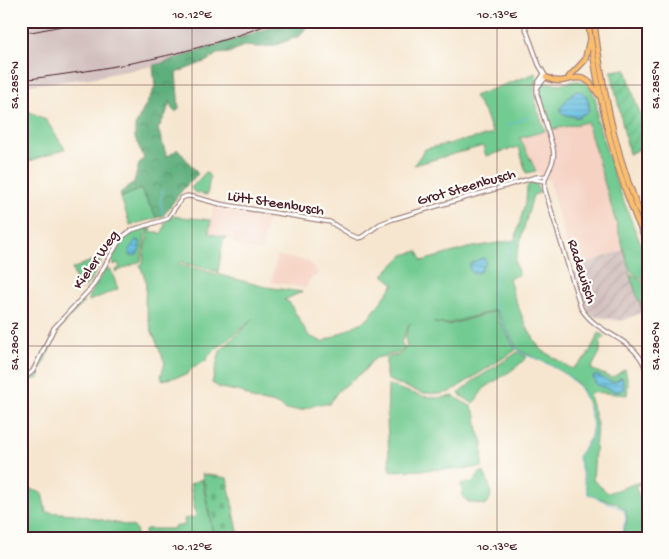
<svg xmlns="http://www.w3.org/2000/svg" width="669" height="559" font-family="'Gochi Hand',sans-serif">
  <defs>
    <pattern id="industrial-furrows" width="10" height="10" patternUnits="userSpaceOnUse" patternTransform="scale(1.25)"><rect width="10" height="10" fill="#d1bfbd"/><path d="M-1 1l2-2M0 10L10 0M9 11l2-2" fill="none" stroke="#b5a4a3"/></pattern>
    <pattern id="forest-crowns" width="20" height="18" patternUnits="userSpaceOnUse" patternTransform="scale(1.25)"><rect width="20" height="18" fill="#5daf7b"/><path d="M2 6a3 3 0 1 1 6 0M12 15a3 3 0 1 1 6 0" fill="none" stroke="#4f8e65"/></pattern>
    <pattern id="cemetery-stones" width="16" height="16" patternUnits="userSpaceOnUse" patternTransform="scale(1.25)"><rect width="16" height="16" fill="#72cb91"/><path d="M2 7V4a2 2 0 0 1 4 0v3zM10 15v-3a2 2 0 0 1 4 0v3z" fill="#64ae7d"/></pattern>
    <pattern id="garden-furrows" width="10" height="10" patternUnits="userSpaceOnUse" patternTransform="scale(1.25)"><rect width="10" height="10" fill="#72cb91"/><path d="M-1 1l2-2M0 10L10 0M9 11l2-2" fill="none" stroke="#64ae7d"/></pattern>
    <pattern id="water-rules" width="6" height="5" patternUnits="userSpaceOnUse" patternTransform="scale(1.25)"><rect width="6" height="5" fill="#63bfe1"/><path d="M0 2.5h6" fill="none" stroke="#549bb7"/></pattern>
  </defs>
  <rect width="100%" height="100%" fill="#fdfcf7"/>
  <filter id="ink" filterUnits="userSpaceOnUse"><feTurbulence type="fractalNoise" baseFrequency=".02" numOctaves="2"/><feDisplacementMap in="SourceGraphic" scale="10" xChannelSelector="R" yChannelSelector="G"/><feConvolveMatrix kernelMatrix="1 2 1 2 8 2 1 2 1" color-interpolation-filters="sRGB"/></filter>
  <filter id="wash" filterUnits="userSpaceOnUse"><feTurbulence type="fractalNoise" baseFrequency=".0096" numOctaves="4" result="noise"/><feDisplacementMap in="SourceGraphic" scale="20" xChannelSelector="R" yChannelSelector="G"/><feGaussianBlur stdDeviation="1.12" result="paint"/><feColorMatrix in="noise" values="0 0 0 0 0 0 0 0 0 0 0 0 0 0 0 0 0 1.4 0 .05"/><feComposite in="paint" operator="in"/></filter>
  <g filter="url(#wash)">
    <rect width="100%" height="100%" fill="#f6e6cf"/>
    <!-- built -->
    <g fill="#f5d2c2">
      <polygon points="587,122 624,250 576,267 573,267 549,180 536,171 520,138"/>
      <polygon points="213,207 221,210 254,216 268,216 262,251 241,248 227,238 209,233"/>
      <polygon points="277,256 308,261 319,274 310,279 306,288 271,282"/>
    </g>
    <!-- industrial -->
    <polygon fill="url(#industrial-furrows)" points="623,250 643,312 622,321 592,316 583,301 575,273 576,267"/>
    <!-- railway -->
    <polygon fill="#d1bfbd" points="21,21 284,21 267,29 153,66 90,78 21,86"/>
    <!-- green -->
    <g fill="#72cb91" stroke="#5e755e" fill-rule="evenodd">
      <path d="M536 73 537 77C529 93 540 115 545 131L520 138 536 171 526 173 519 147 486 156 483 146 414 165 425 149 493 134 486 116 474 96Z"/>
      <path d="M573 81C594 77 600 107 596 122H598L614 176 637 235 648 257V287C642 276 634 277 629 268L587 122 550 130C547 121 538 101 539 92 539 87 542 84 545 82L559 85ZM573 92 586 95C589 101 590 106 588 113L582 114 579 118 563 114 560 110Z"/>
      <polygon points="21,107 46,120 65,149 21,164"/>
      <polygon points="206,172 210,177 207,195 194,192 191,188"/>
      <path d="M530 183H535L540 193 533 195 515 261 519 275 509 278 513 294 526 326 540 349 572 369 587 357 599 333 605 337 600 341V352L591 369 612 378 625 369 628 382 627 395 592 392 589 395 597 424 593 480 608 493 648 479V481L635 486 648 516V538H621L627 520 626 511C613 498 603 502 588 494L578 457 591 437 593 424 588 405 583 393 579 385 568 376 548 364 518 350 496 310 448 324 434 323 448 325 496 311 500 322 516 350 450 392 440 394 421 393 388 380 386 376V358L399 355 407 347 405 338 410 323 401 342 405 348 399 353 376 358 371 362 363 372 338 391 329 404H319L301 410H285L280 405 252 399 242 392 220 388 212 383 220 351 253 319 209 355 206 361 195 366 186 375 162 380 161 375 165 363 151 329 145 303 146 281 140 265 143 263 145 246 150 227 152 226 151 232H158L161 234 165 226 164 223 172 216 211 220 209 233 227 238 223 240 218 272 180 262 178 264 266 287 302 292 284 300 289 302 309 336 323 342 368 319 394 284 383 275 403 255 418 251 422 261 468 248 515 240 526 200 527 187ZM596 376 610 382H615L622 377 624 387 595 383 593 377Z"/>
      <polygon points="140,189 157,218 130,225 121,198"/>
      <path d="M149 227 145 237 141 261 116 272 115 270 120 268 118 263 113 265C109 254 122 236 132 231 137 228 143 228 149 227Z"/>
      <path d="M98 258 101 263C95 272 90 285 80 290L72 269Z"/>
      <polygon points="106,269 111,270 118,289 89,301 89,295"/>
      <path d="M629 273C648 283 648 289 648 309L643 312Z"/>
      <polygon points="81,302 84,302 59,329 39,373 40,377 31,381 31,378 44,357 57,328"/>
      <path d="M518 352 527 357C515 370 499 378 485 388 480 392 479 399 472 403L460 395 459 393 473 381Z"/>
      <polygon points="388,385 421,396 438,398 453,396 472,407 476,416 478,431 483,442 482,467 459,469 390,471 387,422"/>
      <path d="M481 472H484C488 483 497 497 484 505L468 502 463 496 461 484 472 483Z"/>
      <polygon points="202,479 214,538 143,538 146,529 174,529 174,527 185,525 184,519 196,517 190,484"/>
      <polygon points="21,486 42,493 46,512 75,514 134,527 137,532 135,538 21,538"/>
    </g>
    <!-- forest -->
    <polygon fill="url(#forest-crowns)" stroke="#546753" points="284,21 313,21 310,22 300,36 273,46 259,47 243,46 229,53 217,54 207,61 176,73 179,109 175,112 172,109 170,101 166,114 158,129 167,157 178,149 198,174 183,189 163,216 157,218 140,189 121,198 120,193 134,182 139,164 144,158 135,138 135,126 155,87 153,66 267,29"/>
    <!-- cemetery -->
    <polygon fill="url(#cemetery-stones)" stroke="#5e755e" points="202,474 227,478 239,536 230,538 214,538"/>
    <!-- garden -->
    <polygon fill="url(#garden-furrows)" stroke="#5e755e" points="626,69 637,106 648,128 648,140 644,147 629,154 611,71"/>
    <!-- water -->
    <g fill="url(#water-rules)" stroke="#566f86">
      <path d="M576 91 583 92 588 99 589 112 582 114 579 118 563 114 560 110C564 103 569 95 576 91Z"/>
      <polygon points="136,240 140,241 140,249 137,255 130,256 129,249"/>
      <polygon points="482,258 484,258 486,262 480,272 473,274 469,268 470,264"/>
      <polygon points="596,375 611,382 615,382 622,377 624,389 617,392 596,385 593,377"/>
    </g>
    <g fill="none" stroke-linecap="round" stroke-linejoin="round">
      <!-- stream -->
      <g stroke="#63bfe1" stroke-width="1">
        <polyline points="506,126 531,116"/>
        <polyline points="21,141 30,133"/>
        <polyline points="163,190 160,201 163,214"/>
        <polyline points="513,246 515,240"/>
        <path d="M512 248C493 282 486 294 506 330 510 336 513 345 518 350 523 355 532 357 539 360 562 370 582 382 589 408 592 418 595 428 591 438 588 445 581 450 578 457 579 463 581 468 583 473 585 480 585 487 588 494L624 510 626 519 620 538"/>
      </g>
    </g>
  </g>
  <g filter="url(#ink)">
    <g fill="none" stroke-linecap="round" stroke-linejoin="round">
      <defs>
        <g id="tertiary">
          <polyline points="523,21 539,65 546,77 537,88"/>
          <path d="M544 74 537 84V94L553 148C557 167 542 172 545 190L581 308C598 336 634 337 645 367 649 380 646 392 645 405 644 416 646 426 648 436"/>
          <polyline points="532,179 544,181"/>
          <polyline points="21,381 33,371 54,328 92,287 121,238 132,230 167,219 182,198 187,196 194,197 220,204 330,222 351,235 358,238 362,237 380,224 393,219 536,177 546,176"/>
        </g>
        <g id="trunk">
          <path d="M588 21C600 103 612 169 648 245"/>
          <path d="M594 21C603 94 617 165 648 231"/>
          <path d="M546 77C567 91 580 61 598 94"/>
          <polyline points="569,77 585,60 589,42"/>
        </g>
      </defs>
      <!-- tertiary casing -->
      <use href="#tertiary" stroke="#a0827d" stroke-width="5.5"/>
      <!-- trunk casing -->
      <use href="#trunk" stroke="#a0827d" stroke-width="7"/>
      <!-- tertiary -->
      <use href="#tertiary" stroke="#fff" stroke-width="3"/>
      <!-- trunk -->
      <use href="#trunk" stroke="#fbbe6e" stroke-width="4.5"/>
      <!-- rail -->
      <g stroke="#4a1f2b" stroke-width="1">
        <polyline points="21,34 62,26 115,21"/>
        <path d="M21 80C109 69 194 55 276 21"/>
      </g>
    </g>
  </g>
  <!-- ticks -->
  <path fill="none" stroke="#4a1f2b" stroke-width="1" stroke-opacity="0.45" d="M192 21V538M497 21V538M21 85H648M21 346H648"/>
  <g text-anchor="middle" stroke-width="4.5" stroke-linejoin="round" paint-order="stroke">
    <!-- street labels -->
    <g font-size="15" fill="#4a1f2b" stroke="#fdfcf7">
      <text transform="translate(466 186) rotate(-16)" y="5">Grot Steenbusch</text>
      <text transform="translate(276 202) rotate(9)" y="5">Lütt Steenbusch</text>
      <text transform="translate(95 259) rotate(-55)" y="5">Kieler Weg</text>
      <text transform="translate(583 271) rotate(72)" y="5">Radewisch</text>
    </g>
  </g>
  <!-- margin -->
  <rect width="669" height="559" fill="none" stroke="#fdfcf7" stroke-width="55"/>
  <rect x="28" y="28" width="614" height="504" fill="none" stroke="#4a1f2b" stroke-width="2"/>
  <g font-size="12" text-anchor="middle" fill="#4a1f2b">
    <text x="192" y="18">10.12°E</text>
    <text x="497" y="18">10.13°E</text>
    <text transform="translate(14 85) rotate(-90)" y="4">54.285°N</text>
    <text transform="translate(655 85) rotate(-90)" y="4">54.285°N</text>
    <text transform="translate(14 346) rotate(-90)" y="4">54.280°N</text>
    <text transform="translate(655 346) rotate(-90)" y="4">54.280°N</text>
    <text x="192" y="550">10.12°E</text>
    <text x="497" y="550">10.13°E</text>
  </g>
</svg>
